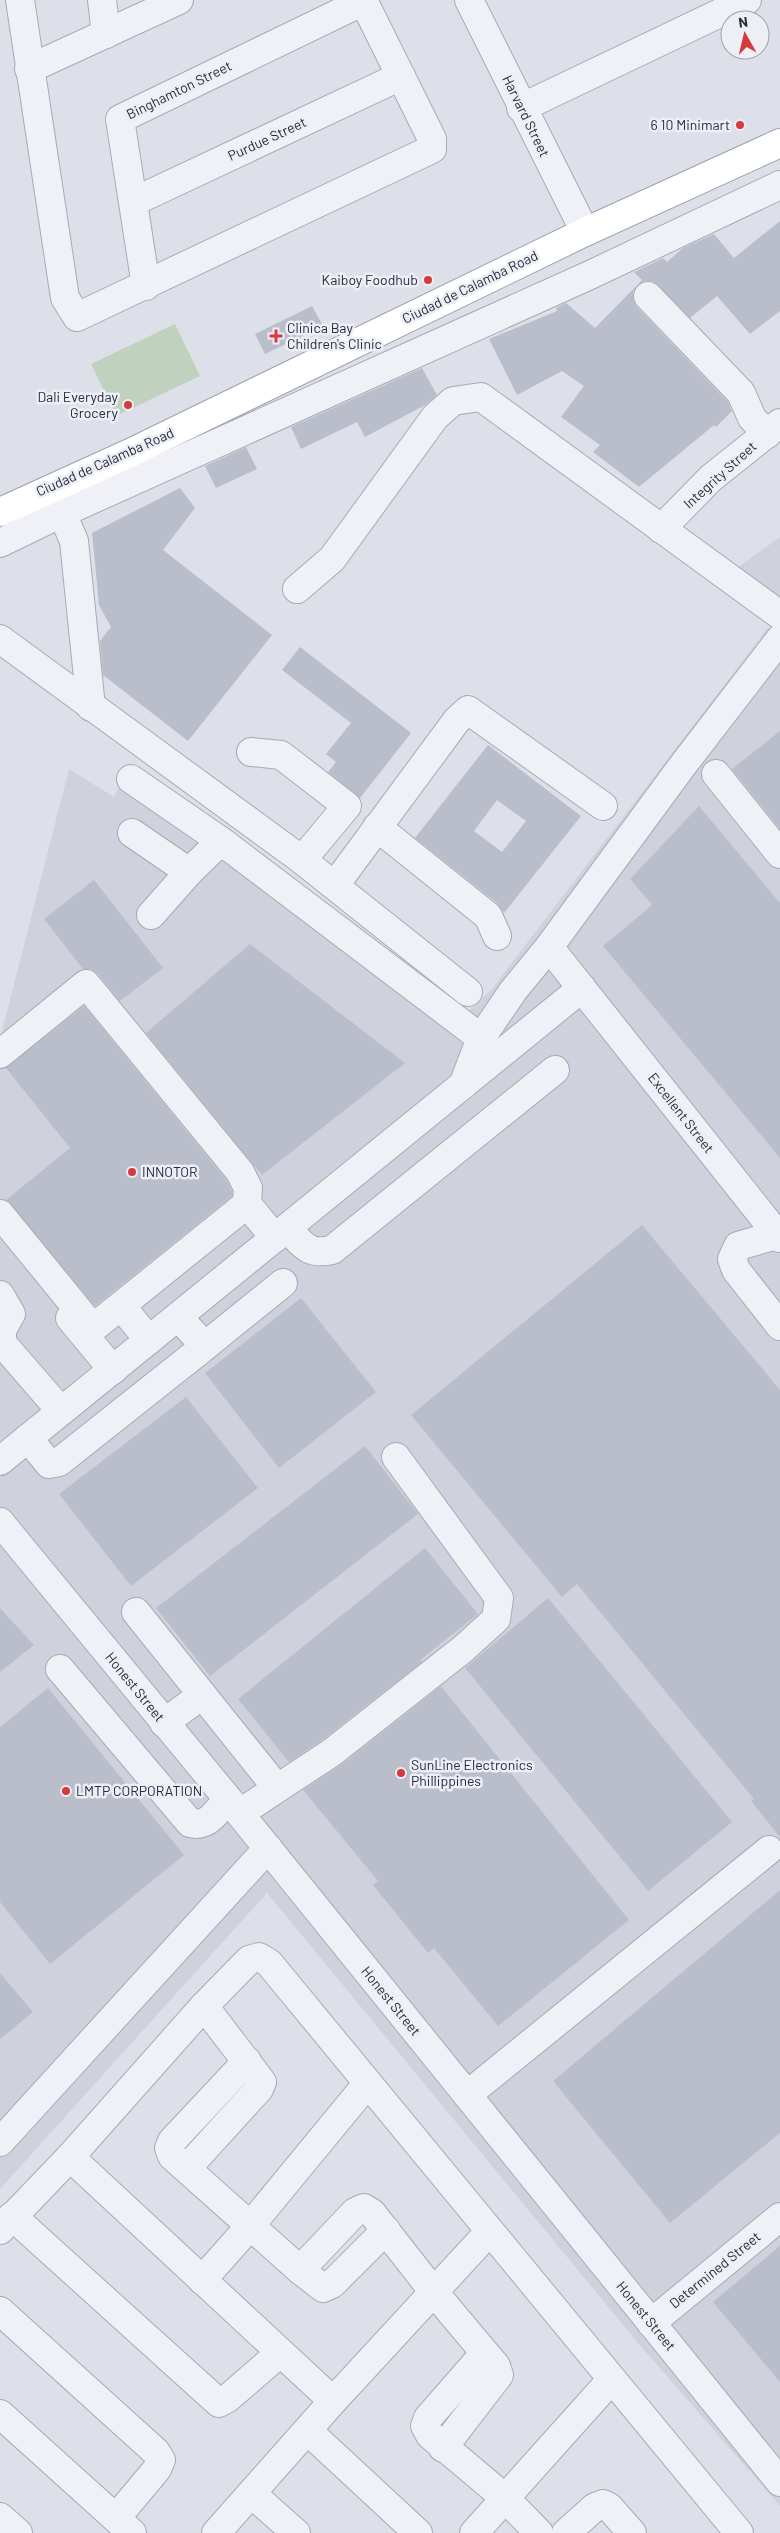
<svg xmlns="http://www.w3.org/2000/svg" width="780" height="2533" font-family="Barlow,sans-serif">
  <rect width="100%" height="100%" fill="#dde0e8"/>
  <!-- built -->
  <g fill="#cfd2dd">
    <polygon points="780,537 780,607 737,568"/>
    <polygon points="780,623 780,2506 638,2343 267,1893 0,2189 0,1039 69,769 114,797 129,763 467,1013 491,990 767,629"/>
  </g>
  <!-- green -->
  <polygon fill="#c0d2be" points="175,324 200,376 116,416 91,364"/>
  <!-- building -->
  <g fill="#babecb" fill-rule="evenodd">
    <polygon points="780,221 780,311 750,334 717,296 690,318 653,281 644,281 637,285 633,291 633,299 637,307 728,402 732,411 716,427 714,425 639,487 593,452 600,445 561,417 584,386 562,371 517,395 489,339 557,311 556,308 566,303 595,328 642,280 634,272 663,258 667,262 683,248 714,234 734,258"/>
    <polygon points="312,306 323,326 265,354 255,334"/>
    <polygon points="422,368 437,395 425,405 365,437 357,422 301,449 291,427"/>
    <polygon points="246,447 257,469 216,488 205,466"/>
    <polygon points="180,488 195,508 163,550 272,635 188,741 103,675 100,641 111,627 99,605 92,533"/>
    <polygon points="300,647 411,733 360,798 328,772 336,762 326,754 351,723 282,670"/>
    <polygon points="780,731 780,829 732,769"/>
    <path d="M488 745 581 816 504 913 498 904 415 838ZM497 800 526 821 502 852 474 831Z"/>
    <polygon points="699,806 780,903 780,1158 603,946 652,905 630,879"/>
    <polygon points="94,880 163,968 120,1001 98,974 91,969 83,969 44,919"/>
    <polygon points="250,944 405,1063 262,1175 146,1033"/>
    <polygon points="84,1006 227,1181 232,1191 232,1196 95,1306 6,1200 70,1148 6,1068"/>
    <polygon points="642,1225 780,1390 780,1837 751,1801 754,1799 577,1584 562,1597 411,1415"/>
    <polygon points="301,1298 376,1392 279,1468 205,1373"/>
    <polygon points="186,1397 258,1488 131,1586 59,1494"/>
    <polygon points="365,1446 418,1514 210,1676 156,1608"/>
    <polygon points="425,1548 478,1614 420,1660 422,1662 322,1740 289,1762 238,1699"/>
    <polygon points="548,1598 732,1822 648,1891 465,1668"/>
    <polygon points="0,1608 34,1645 0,1672"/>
    <polygon points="441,1686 629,1920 498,2026 434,1948 428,1953 373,1885 378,1881 303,1790 341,1765"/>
    <polygon points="48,1688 184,1855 50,1964 0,1902 0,1727"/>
    <polygon points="780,1890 780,2133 670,2223 553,2081"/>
    <polygon points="0,1973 33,2012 0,2039"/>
    <polygon points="780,2246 780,2382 713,2302"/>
  </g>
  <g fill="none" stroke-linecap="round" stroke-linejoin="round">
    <defs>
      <g id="minor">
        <polyline points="20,0 65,298 77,317 432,149 432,139 363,0"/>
        <polyline points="102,0 106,34"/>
        <polyline points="469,0 585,232"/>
        <polyline points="29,69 179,0"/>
        <polyline points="521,108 747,0"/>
        <polyline points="133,202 401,76"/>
        <polyline points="146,286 120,119 364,1"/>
        <polyline points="648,296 741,393 752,418 767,434"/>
        <polyline points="661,529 711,478 780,423"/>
        <polyline points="0,543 62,513"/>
        <polyline points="297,589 332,559 435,417 453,401 481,397 780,615"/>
        <polyline points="0,639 302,860 468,992"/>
        <polyline points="91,707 74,541 62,513 590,275 780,185"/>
        <polyline points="251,752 281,755 347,806 302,860"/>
        <polyline points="716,774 780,854"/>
        <polyline points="131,779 221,841 481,1038"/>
        <polyline points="377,827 488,916 497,936"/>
        <polyline points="132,833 189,872"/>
        <polyline points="335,885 457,720 468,710 603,806"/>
        <polyline points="151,915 189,872 221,841"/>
        <polyline points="549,947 780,1238"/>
        <polyline points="0,1054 86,984 240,1172 248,1188 247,1204 275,1238"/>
        <polyline points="463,1085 481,1038 513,991 549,947 683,765 780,639"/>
        <polyline points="0,1214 93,1328 247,1204"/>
        <path d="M288 1229C304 1246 308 1255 332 1250L555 1070"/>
        <polyline points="780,1234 738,1246 732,1259 736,1270 780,1326"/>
        <polyline points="0,1295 11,1314 2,1330 2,1343 61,1411"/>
        <polyline points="121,1306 149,1340"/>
        <polyline points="70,1318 113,1370"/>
        <polyline points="205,1346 283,1283"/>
        <polyline points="28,1438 49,1464 59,1462 199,1351 205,1346 178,1317"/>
        <polyline points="0,1461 582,988"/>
        <polyline points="0,1522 228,1799 780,2482"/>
        <polyline points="136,1612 277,1788"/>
        <path d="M60 1669 190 1823C208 1828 217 1811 228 1799"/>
        <polyline points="164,1723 202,1695"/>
        <polyline points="240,1813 331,1753 463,1649 496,1619 499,1598 396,1457"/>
        <polyline points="247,2061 172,2141 169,2148 172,2156 300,2270 355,2212 364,2208 372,2213 433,2291 496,2366 499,2375 443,2448"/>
        <polyline points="467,2095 769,1850"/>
        <polyline points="0,2142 268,1848"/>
        <polyline points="70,2157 333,2401"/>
        <polyline points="187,2168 259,2089 262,2082 204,2006"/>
        <polyline points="12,2216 219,2403 228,2398 280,2353"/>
        <polyline points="0,2230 70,2157 204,2006 249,1960 259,1957 269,1963 739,2533"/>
        <polyline points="300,2270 323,2288 332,2284 386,2230"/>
        <polyline points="202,2280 250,2226 367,2084"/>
        <polyline points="0,2311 156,2452 161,2460 157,2469 116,2518"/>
        <polyline points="651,2323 780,2217"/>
        <polyline points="484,2354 428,2418 425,2426 430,2435 505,2498 539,2533"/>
        <polyline points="0,2414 132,2533"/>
        <polyline points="308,2431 418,2533"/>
        <polyline points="252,2494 296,2533"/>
        <polyline points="0,2517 18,2533"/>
        <polyline points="216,2533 333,2401 489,2232"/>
        <polyline points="474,2533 611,2380"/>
        <polyline points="566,2533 595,2507 603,2504 609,2507 632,2533"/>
      </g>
      <polyline id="major" points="0,512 130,453 585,232 780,143"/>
    </defs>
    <!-- minor casing -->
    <use href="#minor" stroke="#a6aab5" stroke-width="30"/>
    <!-- major casing -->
    <use href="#major" stroke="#9ca2b4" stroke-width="30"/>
    <!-- minor -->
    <use href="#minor" stroke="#f0f1f6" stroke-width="28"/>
    <!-- major -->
    <use href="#major" stroke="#fff" stroke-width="28"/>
  </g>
  <!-- markers -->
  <g fill="#d53a3c" stroke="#edeff5" stroke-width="2">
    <circle cx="740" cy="125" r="5"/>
    <circle cx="428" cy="280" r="5"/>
    <path d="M273.5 328.5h5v5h5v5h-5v5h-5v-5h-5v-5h5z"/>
    <circle cx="128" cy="405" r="5"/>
    <circle cx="132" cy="1172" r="5"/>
    <circle cx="401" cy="1773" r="5"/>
    <circle cx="66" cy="1791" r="5"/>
  </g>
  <g text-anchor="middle" stroke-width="5" stroke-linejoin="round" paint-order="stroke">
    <!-- street labels -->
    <g font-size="14" fill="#262c3f" stroke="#edeff5">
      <text transform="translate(179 90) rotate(-26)" y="5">Binghamton Street</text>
      <text transform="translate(526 116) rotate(64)" y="5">Harvard Street</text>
      <text transform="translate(267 139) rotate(-25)" y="5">Purdue Street</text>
      <text transform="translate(470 287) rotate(-26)" y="5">Ciudad de Calamba Road</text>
      <text transform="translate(105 462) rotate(-24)" y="5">Ciudad de Calamba Road</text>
      <text transform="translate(720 475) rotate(-42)" y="5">Integrity Street</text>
      <text transform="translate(681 1113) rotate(52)" y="5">Excellent Street</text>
      <text transform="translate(135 1687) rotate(51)" y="5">Honest Street</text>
      <text transform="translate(391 2001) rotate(51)" y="5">Honest Street</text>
      <text transform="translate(715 2270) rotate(-39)" y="5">Determined Street</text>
      <text transform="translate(646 2316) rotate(51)" y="5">Honest Street</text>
    </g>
    <!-- poi labels -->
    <g font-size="14" fill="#262c3f" stroke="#edeff5" text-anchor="start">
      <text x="730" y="130" text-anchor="end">6 10 Minimart</text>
      <text x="418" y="285" text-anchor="end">Kaiboy Foodhub</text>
      <text x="287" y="333">Clinica Bay<tspan x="287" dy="16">Children's Clinic</tspan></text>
      <text x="118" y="402" text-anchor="end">Dali Everyday<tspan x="118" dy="16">Grocery</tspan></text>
      <text x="142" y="1177">INNOTOR</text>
      <text x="411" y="1770">SunLine Electronics<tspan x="411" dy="16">Phillippines</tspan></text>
      <text x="76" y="1796">LMTP CORPORATION</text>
    </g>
  </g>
  <!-- north arrow -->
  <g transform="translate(745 35) rotate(352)"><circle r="24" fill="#edeff5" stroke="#9da1ac"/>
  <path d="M0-4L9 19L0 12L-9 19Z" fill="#d53a3c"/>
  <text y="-8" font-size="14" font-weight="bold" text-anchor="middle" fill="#262c3f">N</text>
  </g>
</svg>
